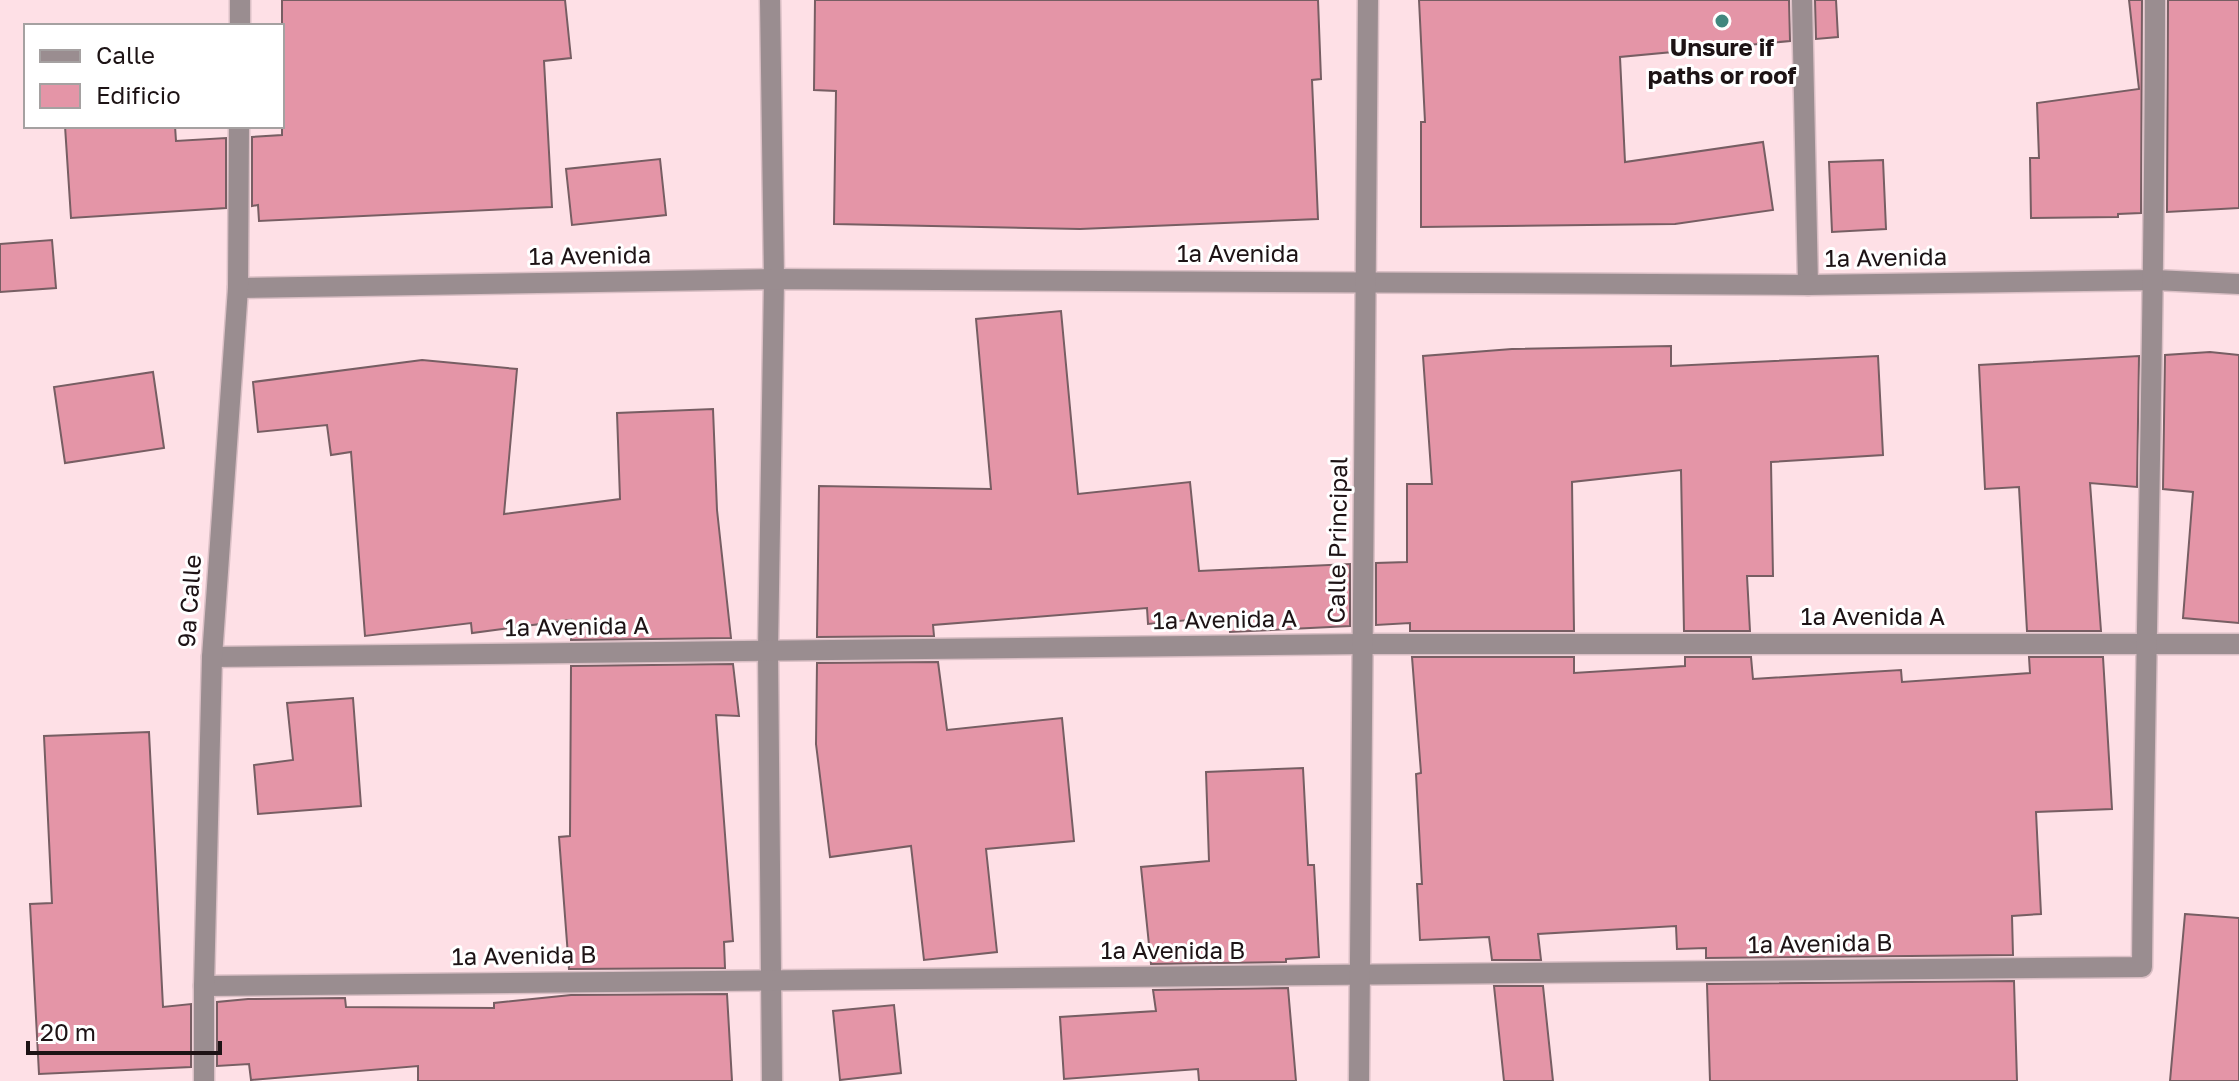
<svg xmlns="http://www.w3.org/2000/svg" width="2239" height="1081" font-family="'Golos Text',sans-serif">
  <rect width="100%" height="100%" fill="#fee0e6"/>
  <!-- building -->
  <g fill="#e495a7" stroke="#775e63" stroke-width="2">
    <polygon points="282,0 565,0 571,58 544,61 552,207 259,221 258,205 252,206 252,137 282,135"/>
    <polygon points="815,0 1318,0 1321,79 1312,80 1318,219 1080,229 834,224 836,91 814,90"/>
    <polygon points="1419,0 1789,0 1790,41 1620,57 1625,162 1763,142 1773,210 1675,224 1421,227 1421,122 1425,122"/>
    <polygon points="1815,0 1836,0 1838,37 1816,39"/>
    <polygon points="2129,0 2142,0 2141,213 2118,214 2118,217 2031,218 2030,158 2039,158 2037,103 2139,89"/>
    <polygon points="2168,0 2239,0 2239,208 2167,212"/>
    <polygon points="65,126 175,126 176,141 226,138 226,208 71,218"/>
    <polygon points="660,159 666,215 572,225 566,169"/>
    <polygon points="1883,160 1886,229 1832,232 1829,162"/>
    <polygon points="52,240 56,288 0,292 0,244"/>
    <polygon points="1061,311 1078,494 1190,482 1199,571 1350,564 1350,626 1230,632 1229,616 1148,624 1147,608 933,625 934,636 817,637 819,486 991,489 976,319"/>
    <polygon points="1671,346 1671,366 1878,356 1883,455 1771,462 1773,576 1747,576 1750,631 1684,631 1681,470 1572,482 1574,631 1410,631 1410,623 1376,625 1376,563 1407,562 1407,484 1432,484 1423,356 1512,349"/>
    <polygon points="2210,352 2239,355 2239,623 2183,618 2193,492 2163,489 2165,355"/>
    <polygon points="2139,356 2137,487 2090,483 2101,631 2027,631 2019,487 1985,489 1979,365"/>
    <polygon points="422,360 517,369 504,514 620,499 617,413 713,409 717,510 731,638 571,640 571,620 472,633 471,623 365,636 351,452 331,455 327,425 258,432 253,382"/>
    <polygon points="153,372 164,448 65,463 54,387"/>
    <polygon points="1412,657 1574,657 1574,673 1685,666 1685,657 1751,657 1753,679 1901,670 1902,682 2030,673 2029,657 2103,657 2112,809 2036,812 2041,914 2012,916 2013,955 1706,958 1706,948 1677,949 1676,926 1538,934 1541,960 1492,960 1489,937 1420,940 1417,884 1422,884 1416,774 1421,773"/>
    <polygon points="938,662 947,730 1062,718 1074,841 986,849 997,952 924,960 911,846 830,857 816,744 817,663"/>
    <polygon points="733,664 739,716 716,715 733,941 724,942 725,968 569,969 559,837 570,836 571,666"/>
    <polygon points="353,698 361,806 258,814 254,765 293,760 287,703"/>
    <polygon points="149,732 163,1007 191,1004 191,1067 39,1074 30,904 52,903 44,736"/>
    <polygon points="1303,768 1308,865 1314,865 1319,957 1286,959 1286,962 1151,964 1141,867 1209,861 1206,772"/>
    <polygon points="2185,914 2239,918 2239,1081 2170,1081"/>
    <polygon points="2014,981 2017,1081 1710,1081 1707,984"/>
    <polygon points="1494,986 1543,986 1553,1081 1504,1081"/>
    <polygon points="1288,988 1296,1081 1199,1081 1198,1069 1064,1079 1060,1017 1156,1011 1153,990"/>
    <polygon points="727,994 732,1081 418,1081 418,1066 251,1080 249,1064 217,1066 217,1002 248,999 345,998 346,1007 494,1008 494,1003 571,995"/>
    <polygon points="894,1005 901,1073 840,1080 833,1011"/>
  </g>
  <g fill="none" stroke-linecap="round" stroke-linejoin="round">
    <defs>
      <g id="street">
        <polyline points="770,0 774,279 768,651 772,1081"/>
        <polyline points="1802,0 1808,285"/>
        <polyline points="240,26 240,0"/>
        <polyline points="238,288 774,279 1808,285 2155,280 2239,284"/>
        <polyline points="212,657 1363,644 2239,644"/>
        <path d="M204 986 2142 967C2145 644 2155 322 2155 0"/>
        <polyline points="204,1081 204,986 212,657 238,288 239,126"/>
        <polyline points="1359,1081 1368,0"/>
      </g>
    </defs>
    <!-- street casing -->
    <use href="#street" stroke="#dabfc5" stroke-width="23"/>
    <!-- street -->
    <use href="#street" stroke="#9a8d90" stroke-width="20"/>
  </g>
  <!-- markers -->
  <circle fill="#41877e" stroke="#fff" stroke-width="3" cx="1722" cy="21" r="8"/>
  <g text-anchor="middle" stroke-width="6" stroke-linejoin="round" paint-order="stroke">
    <!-- poi labels -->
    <g font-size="24" font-weight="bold" fill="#1d1315" stroke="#fff">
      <text x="1722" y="56">Unsure if<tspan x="1722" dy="28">paths or roof</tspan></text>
    </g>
    <!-- street labels -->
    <g font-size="24" fill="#1d1315" stroke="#fff">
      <text x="1238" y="262">1a Avenida</text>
      <text transform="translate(590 256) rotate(-1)" y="8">1a Avenida</text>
      <text transform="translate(1886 258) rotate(-1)" y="8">1a Avenida</text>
      <text transform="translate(1338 540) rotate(-89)" y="8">Calle Principal</text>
      <text transform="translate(190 601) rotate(-86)" y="8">9a Calle</text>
      <text x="1873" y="625">1a Avenida A</text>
      <text transform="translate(1225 620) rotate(-1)" y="8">1a Avenida A</text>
      <text transform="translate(577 627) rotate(-1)" y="8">1a Avenida A</text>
      <text transform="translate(1820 944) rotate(-1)" y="8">1a Avenida B</text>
      <text x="1173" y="959">1a Avenida B</text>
      <text transform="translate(524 956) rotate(-1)" y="8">1a Avenida B</text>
    </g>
  </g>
  <!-- legend -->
  <rect x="24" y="24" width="260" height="104" fill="#ffffff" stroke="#a5a1a1" stroke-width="2"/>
  <rect x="40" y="50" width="40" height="12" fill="#9a8d90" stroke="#a5a1a1" stroke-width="2"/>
  <text x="96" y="64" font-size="24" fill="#1d1315">Calle</text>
  <rect x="40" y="84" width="40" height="24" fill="#e495a7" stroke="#a5a1a1" stroke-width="2"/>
  <text x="96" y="104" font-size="24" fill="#1d1315">Edificio</text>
  <!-- scale -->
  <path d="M28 1041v12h192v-12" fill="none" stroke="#1d1315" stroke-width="4"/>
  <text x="40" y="1041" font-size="24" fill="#1d1315" stroke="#ffffff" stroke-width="6" paint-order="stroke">20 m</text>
</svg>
